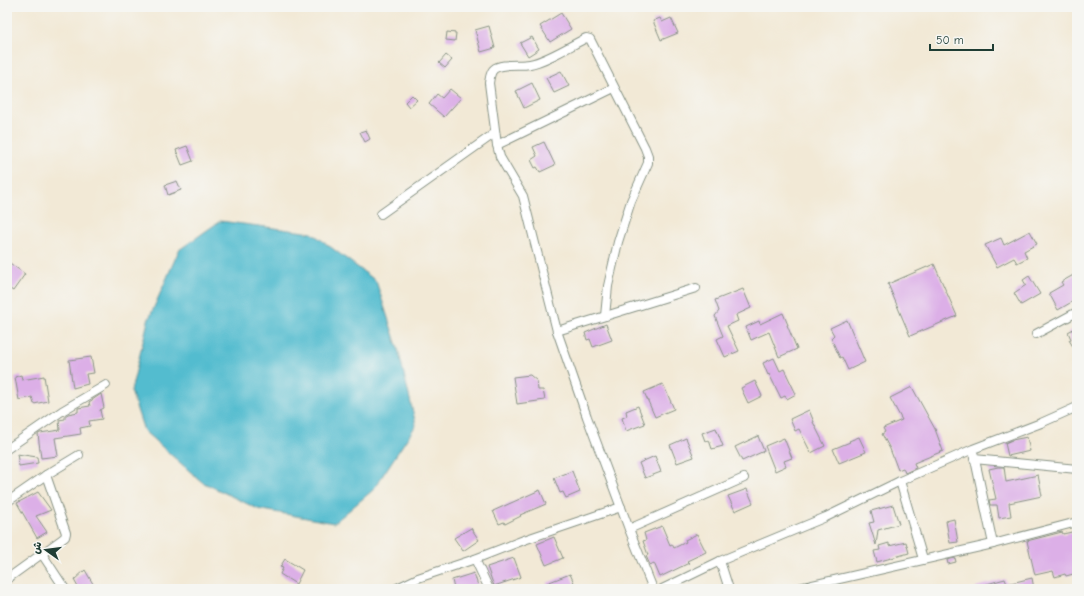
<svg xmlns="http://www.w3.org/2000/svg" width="1084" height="596" font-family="'Comic Neue','Playpen Sans Arabic',sans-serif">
  <rect width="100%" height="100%" fill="#f6f6f2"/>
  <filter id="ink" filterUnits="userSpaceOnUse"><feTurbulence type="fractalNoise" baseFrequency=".025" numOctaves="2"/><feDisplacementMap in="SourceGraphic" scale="8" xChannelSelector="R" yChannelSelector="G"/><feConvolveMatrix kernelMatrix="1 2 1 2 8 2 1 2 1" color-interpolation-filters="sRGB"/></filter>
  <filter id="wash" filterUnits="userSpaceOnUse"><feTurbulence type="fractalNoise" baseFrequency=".012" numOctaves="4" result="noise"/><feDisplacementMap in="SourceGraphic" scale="16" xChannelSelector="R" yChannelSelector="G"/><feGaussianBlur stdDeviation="0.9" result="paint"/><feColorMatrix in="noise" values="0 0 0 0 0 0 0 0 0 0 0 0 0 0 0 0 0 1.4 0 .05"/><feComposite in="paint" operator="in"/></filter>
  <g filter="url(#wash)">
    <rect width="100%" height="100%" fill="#f2e9d6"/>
    <!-- water -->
    <polygon fill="#52bccf" stroke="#387c82" points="220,221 312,233 376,281 398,349 416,425 373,490 334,523 258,509 202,482 144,431 131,391 148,321 179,250"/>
    <g id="blocks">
      <!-- building -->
      <g fill="#dcafe7">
        <polygon points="561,13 571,29 550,42 540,26"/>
        <polygon points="660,18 662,22 671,18 678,33 661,40 653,21"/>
        <polygon points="489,26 495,48 481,52 475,30"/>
        <polygon points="447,32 456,33 455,41 446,40"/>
        <polygon points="532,37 539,49 528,56 520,43"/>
        <polygon points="446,55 452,60 445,68 439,63"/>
        <polygon points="561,71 569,86 554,93 546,78"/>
        <polygon points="532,83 540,100 524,108 516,91"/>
        <polygon points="450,89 461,98 444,117 429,104 437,94 442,98"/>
        <polygon points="412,95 417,100 409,107 405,102"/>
        <polygon points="366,130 370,139 365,142 360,132"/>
        <polygon points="544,142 555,165 540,172 537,167 535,168 531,160 537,156 533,147"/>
        <polygon points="187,146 193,161 182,165 176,150"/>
        <polygon points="177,181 181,190 168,195 165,185"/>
        <polygon points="1030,231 1037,244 1024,251 1027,258 1017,263 1014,258 997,267 985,245 1001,238 1004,245"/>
        <polygon points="7,261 25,274 13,291 7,287"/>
        <polygon points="934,264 957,316 910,336 888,284"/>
        <polygon points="1077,273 1077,299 1058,310 1049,293 1063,285 1061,282"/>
        <polygon points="1029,276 1040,294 1021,305 1014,293 1026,285 1023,280"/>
        <polygon points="743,289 751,308 736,315 738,321 727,326 739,351 725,357 717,339 723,336 715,316 719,311 715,300"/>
        <polygon points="783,313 788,325 787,325 797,349 779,357 769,332 751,340 746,327 759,321 760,324"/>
        <polygon points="847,320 865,362 848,370 842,357 840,358 831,338 834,335 830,328"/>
        <polygon points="606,324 612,340 593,347 590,339 587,340 585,333"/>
        <polygon points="1077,327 1077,353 1069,340 1071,339 1068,332"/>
        <polygon points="91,357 94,373 86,374 88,384 73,388 69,360"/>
        <polygon points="774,358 780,371 784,369 796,394 787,399 785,396 781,398 769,374 768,375 763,363"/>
        <polygon points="21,375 22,380 44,376 48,401 34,404 32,397 19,400 15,377"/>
        <polygon points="530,375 537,381 538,390 543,390 545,400 517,404 513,377"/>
        <polygon points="755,381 762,396 748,403 741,388"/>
        <polygon points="663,384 674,409 655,417 644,392"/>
        <polygon points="912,387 935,429 943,451 914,463 916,468 905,473 903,468 898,470 890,449 882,434 885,432 883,428 902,420 890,398"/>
        <polygon points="101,394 104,408 100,410 102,419 89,421 90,426 80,428 81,434 55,438 58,456 41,458 38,434 40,433 60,430 59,420 65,419 65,416 68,414 78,412 78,408 90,406 89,402"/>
        <polygon points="638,406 645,424 626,431 622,418 627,416 626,411"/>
        <polygon points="809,410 814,422 813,422 825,446 811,453 799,429 795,431 790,419"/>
        <polygon points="716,428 723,446 712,449 709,440 705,441 702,433"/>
        <polygon points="758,436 764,451 742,461 735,447"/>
        <polygon points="859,437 866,452 839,463 833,449 850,442 849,441"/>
        <polygon points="1027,437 1030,451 1008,456 1005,443 1012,440"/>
        <polygon points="686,438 694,457 677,463 670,445"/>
        <polygon points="784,438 792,458 784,461 786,466 775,471 765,446"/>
        <polygon points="17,454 37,457 38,463 19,466"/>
        <polygon points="655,456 661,472 645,478 639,463"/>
        <polygon points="998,467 1004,467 1006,482 1038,475 1042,496 1009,503 1011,516 999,518 997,505 990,505 989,500 996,499 989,469"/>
        <polygon points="572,471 580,492 566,498 563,492 560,493 554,478"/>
        <polygon points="747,489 753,503 735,511 728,496"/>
        <polygon points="540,490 546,504 520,515 521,516 505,524 504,522 499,524 493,511"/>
        <polygon points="38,492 51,510 36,516 47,532 37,538 17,503"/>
        <polygon points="893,505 899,524 878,530 876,545 869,523 874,522 871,511"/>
        <polygon points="954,519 958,542 950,543 946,521"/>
        <polygon points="662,526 670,545 672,544 674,548 686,542 685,540 697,534 706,552 687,561 689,563 660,577 654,563 650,565 646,556 648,555 643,541 646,540 644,533"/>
        <polygon points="471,528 479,540 463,551 454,538"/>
        <polygon points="1076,531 1077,537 1077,573 1066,576 1065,574 1055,577 1053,571 1035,575 1027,541 1062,532 1063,534"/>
        <polygon points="554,537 563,558 546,565 537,544"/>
        <polygon points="906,542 909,553 877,562 874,551 880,550 879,546 889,543 889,546"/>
        <polygon points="514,558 521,577 494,586 487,567"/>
        <polygon points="955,558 956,562 948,564 947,560"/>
        <polygon points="285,559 303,570 296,584 280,574 283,568 280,567"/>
        <polygon points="85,570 96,589 79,589 74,580"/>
        <polygon points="474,573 479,589 454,589 452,580"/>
        <polygon points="570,574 577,589 549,589 547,583"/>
        <polygon points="1032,578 1034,589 976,589 976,587 1005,579 1007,584"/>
      </g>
    </g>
  </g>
  <g filter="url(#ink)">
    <use href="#blocks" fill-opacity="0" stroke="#889385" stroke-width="1"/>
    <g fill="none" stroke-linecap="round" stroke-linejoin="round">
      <defs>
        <g id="street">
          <polyline points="497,145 614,88"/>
          <polyline points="381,214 495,133"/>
          <path d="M605 316 608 286 618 242 631 201 648 163V156L645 148 590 39 586 38C570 46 547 61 530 64 521 66 501 63 494 69 490 72 490 78 489 83L497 145 500 157 507 169 523 196 557 331 587 417 629 529 653 589"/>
          <polyline points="557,331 696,288"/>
          <polyline points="1036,334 1077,312"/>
          <polyline points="7,449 62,411 106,385"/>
          <polyline points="974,455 993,544"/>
          <polyline points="974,459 1077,469"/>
          <polyline points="900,481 923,559"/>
          <polyline points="7,502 46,475 79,455"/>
          <polyline points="629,529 744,478"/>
          <polyline points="42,554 65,589"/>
          <polyline points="475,559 489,589"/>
          <polyline points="720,561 729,589"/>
          <polyline points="7,579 61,540 65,537 66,533 46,475"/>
          <polyline points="395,589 418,578 475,559 524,540 621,507"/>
          <polyline points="662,589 720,561 826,517 900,481 973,449 1041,423 1077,407"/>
          <polyline points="795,589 993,544 1077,522"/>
        </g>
      </defs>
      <!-- street casing -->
      <use href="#street" stroke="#889385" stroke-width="10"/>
      <!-- street -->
      <use href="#street" stroke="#fff" stroke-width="8"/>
    </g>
  </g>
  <!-- margin -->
  <rect width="1084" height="596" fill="none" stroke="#f6f6f2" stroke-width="24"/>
  <!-- north arrow -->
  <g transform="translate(46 550) rotate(284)" stroke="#f6f6f2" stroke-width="3" paint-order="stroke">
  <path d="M0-3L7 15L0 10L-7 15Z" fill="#1f3d34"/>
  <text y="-6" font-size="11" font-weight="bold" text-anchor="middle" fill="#1f3d34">ش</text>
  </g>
  <!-- scale -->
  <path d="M930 44v6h63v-6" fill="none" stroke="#1f3d34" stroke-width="2"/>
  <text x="936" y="44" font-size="12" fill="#1f3d34" stroke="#f6f6f2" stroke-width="3" paint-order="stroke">50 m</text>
</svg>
